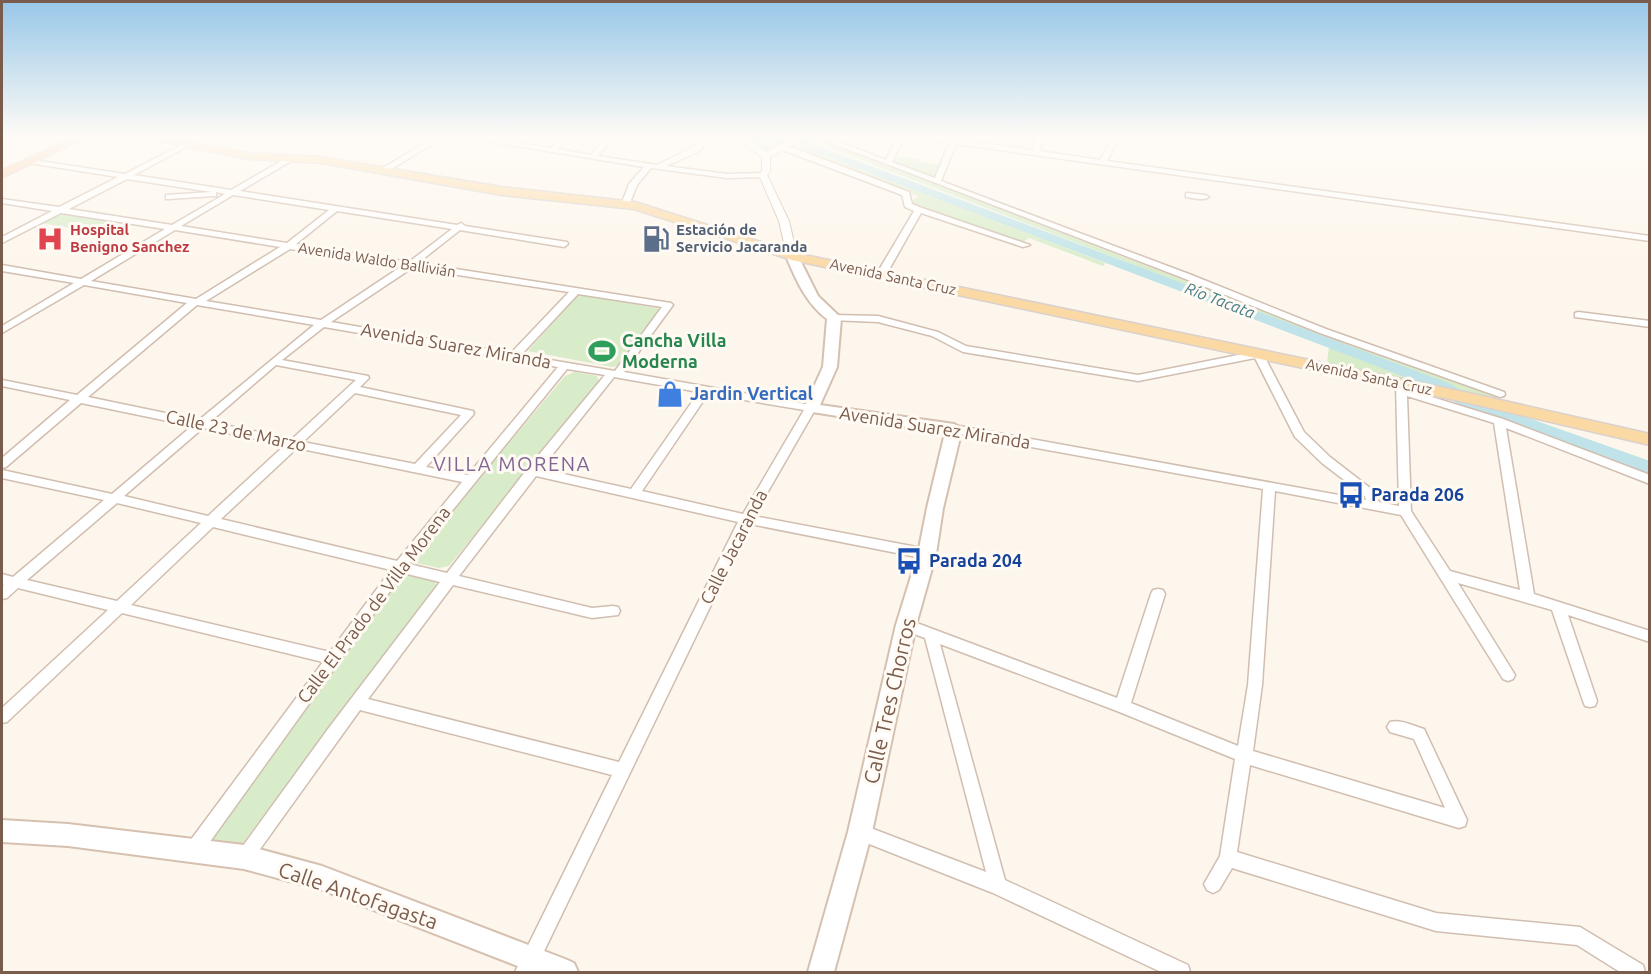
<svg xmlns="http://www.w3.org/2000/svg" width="1651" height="974" font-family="Ubuntu,sans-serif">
  <rect width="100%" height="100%" fill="#fdf6ec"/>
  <!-- green -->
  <g fill="#d8ecc9">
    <polygon points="744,135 780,135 789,141 767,152"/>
    <polygon points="816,138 1320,333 1496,395 1498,400 1454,391 1451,387 807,139"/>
    <polygon points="798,142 840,160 1105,263 1103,266 1029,238 1023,242 910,203 918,196 789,147"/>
    <polygon points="899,157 919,159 918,162 944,165 937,179 895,164"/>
    <polygon points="62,214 67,214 113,221 93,232 41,223"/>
    <polygon points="580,295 657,308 659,310 617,366 612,367 528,351 575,297"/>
    <polygon points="1329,346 1441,388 1327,363"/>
    <polygon points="575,372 597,376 599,382 449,566 439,568 416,563 414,557 565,376"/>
    <polygon points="407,574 435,581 436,585 240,847 208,842 399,578"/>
  </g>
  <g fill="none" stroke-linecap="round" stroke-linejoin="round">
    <!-- river -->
    <polygon fill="#bfe3e8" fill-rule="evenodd" points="783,135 797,135 823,148 1451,384 1472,398 1650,461 1650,474 1460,406 1439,390 815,152"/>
    <defs>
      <g id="minor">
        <path d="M200 135H209L134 175 231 190 290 156H293V160L240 191 457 225 461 223 465 226 567 242 568 244 564 247 460 230 418 263 671 303 673 305 624 372 811 405 816 408 754 516 927 549 932 551 933 554 932 557 927 559 750 524 534 972H515L612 775 360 710 250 863 244 865 238 863 235 857 328 729 440 582 403 573 199 857 193 859 187 857 184 851 187 845 323 662 122 613 7 722 2 723V708L108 610 18 588 7 598 2 599V587L4 585 2 584V574L13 577 104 500 2 478V470L112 494 192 426 81 403 6 467 2 468V458L70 400 2 386V380L77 395 187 303 84 285 2 333V326L74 283 2 271V265L81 279 165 229 61 213 2 243V237L52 211 2 203V199L59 207 118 177 29 163H26V159L125 174ZM127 179 212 192 166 195V199H169L213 196H216V192L225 194 172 225 69 209ZM233 195 329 210 287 243 181 226ZM337 211 452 229 409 262 296 244ZM175 230 280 247 196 299 91 281ZM290 249 402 266 321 320 206 301ZM412 268 569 292 511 353 331 322ZM578 294 662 307 615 371 521 355ZM197 305 314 325 199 420 88 397ZM324 327 558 367 468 475 426 467 473 415 474 413 473 411 360 387 369 378 368 376 282 360ZM276 365 356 380 292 439 210 422ZM567 369 605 375 528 468 447 573 409 564ZM614 377 699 392 631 489 541 469ZM355 393 461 415 415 464 303 442ZM708 394 804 410 743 514 642 491ZM203 428 285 445 208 516 124 496ZM297 448 462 482 397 561 221 519ZM536 476 738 522 619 762 368 699 453 585 592 618 618 615 620 611 618 607 613 606 592 608 459 576ZM117 503 201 523 117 601 27 580ZM213 527 391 570 330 652 131 605Z"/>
        <polygon points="438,135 447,135 385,173 378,171"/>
        <polygon points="449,135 468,135 551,148 564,135 571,135 558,149 591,155 608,135 615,135 598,156 657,165 692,148 706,135 713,135 698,152 666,166 727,174 763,173 767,175 763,177 727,178 651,168 637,185 629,205 625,207 621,205 629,184 644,167"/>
        <path d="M811 135H822L886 160 898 135H925L1033 150 1034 135H1042L1040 151 1100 160 1114 135H1121L1107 161 1650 236V241L956 144 941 181 1189 274 1326 329 1504 392 1505 394 1504 396 1500 397 1320 333 1183 278ZM905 137 949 143 935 178 892 162Z"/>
        <polygon points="780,145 786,145 909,192 912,204 922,208 1030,245 1023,247 921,213 886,275 884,277 878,277 876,275 914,211 905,207 902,195 780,149"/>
        <path d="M1186 193 1205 195 1209 197C1204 201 1193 198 1186 197Z"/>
        <polygon points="1578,312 1650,321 1650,327 1575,317 1575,313"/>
        <path d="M834 315 878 316 938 332 966 346 1138 375 1258 351 1262 352 1304 432 1330 457 1374 491 1379 502 1399 506 1396 385 1401 382 1405 383 1406 389 1503 419 1650 475V484L1506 428 1534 594 1650 631V642L1568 615 1597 701 1595 706 1590 707 1585 706 1583 701 1552 610 1458 583 1515 675 1513 679 1508 681 1503 679 1401 515 1275 491 1262 685 1253 751 1445 808 1414 739 1390 732 1387 727 1390 722C1400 719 1414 726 1424 729L1467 820 1465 826 1459 828 1250 765 1237 852 1436 913 1580 927 1643 965 1645 972H1620L1577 945 1436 931 1232 868 1219 890 1213 893 1207 890 1204 884 1220 856 1235 759 1117 711 940 644 1005 880 1188 965 1190 972H1161L993 893 854 838 852 832 854 826 860 824 986 872 925 638 901 629 899 625 901 621 906 619 1117 698 1151 594 1153 590 1158 589 1163 590 1165 594 1131 703 1238 746 1248 685 1263 489 954 433 950 432 948 429 950 426 954 425 1366 500 1365 496 1322 463 1295 437 1255 358 1138 381 963 352 932 336 878 322 831 320 829 318ZM1407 396 1494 423 1520 590 1450 571 1411 511Z"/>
      </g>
      <polygon id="tertiary" points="733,135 743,135 766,152 798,136 820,135 803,140 770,157 770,171 767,175 789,221 797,256 795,258 787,256 779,221 759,175 762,171 762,157"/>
      <g id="secondary">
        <path d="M792 252 798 256 818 296 841 318 837 367 820 405 954 424 962 429 943 508 936 554 916 625 872 832 834 972H808L848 832 896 625 918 554 927 508 945 433 806 411 804 408 823 367 827 319C806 303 796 280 786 256Z"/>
        <polygon points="2,820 68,824 244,845 322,866 565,959 574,963 578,972 533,972 322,890 244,869 68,846 2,842"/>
      </g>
      <polygon id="primary" points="129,135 154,135 249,153 321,157 502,187 635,202 795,253 1469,393 1650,434 1650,445 1469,403 792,260 634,209 502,195 321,163 249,159"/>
      <polygon id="trunk" points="78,135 93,135 2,178 2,170"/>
    </defs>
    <!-- minor casing -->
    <use href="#minor" stroke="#d1beb0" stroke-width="3"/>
    <!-- tertiary casing -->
    <use href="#tertiary" stroke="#d1beb0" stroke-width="2"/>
    <!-- secondary casing -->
    <use href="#secondary" stroke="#d6c0b0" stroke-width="4"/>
    <!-- primary casing -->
    <use href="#primary" stroke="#dad1cd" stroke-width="3"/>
    <!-- trunk casing -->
    <use href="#trunk" stroke="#dad1cd" stroke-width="2"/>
    <!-- minor -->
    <use href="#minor" fill="#fff" fill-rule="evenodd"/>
    <!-- tertiary -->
    <use href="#tertiary" fill="#fff" fill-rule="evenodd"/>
    <!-- secondary -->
    <use href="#secondary" fill="#fff" fill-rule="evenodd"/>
    <!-- primary -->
    <use href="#primary" fill="#fbd9a5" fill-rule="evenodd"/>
    <!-- trunk -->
    <use href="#trunk" fill="#f9c8a4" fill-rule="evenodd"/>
  </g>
  <!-- sky -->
  <linearGradient id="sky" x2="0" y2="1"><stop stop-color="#97c7e8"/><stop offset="0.5" stop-color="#fefbf6"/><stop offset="1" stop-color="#fefbf6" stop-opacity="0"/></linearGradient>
  <rect width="1651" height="272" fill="url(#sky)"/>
  <!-- icons -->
  <defs>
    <symbol id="hospital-bare" viewBox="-9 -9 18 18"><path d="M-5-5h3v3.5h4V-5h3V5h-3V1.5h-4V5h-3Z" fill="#e0444e" stroke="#fffaf3" stroke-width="2.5" paint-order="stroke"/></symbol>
    <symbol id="fuel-bare" viewBox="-9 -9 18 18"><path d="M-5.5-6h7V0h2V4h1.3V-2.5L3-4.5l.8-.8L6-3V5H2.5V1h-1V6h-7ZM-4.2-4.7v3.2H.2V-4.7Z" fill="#5c6f8a" stroke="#fffaf3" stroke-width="2.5" paint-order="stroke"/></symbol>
    <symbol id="stadium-bare" viewBox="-9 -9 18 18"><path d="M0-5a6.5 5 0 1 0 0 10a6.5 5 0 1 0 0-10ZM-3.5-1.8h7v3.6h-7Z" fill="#2e9e5b" stroke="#fffaf3" stroke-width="2.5" paint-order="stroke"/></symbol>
    <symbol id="shop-bare" viewBox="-9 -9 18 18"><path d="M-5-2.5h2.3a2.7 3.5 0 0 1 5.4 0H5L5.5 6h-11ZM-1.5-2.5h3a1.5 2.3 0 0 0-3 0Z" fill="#3f7fe0" stroke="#fffaf3" stroke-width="2.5" paint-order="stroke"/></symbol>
    <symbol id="bus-bare" viewBox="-9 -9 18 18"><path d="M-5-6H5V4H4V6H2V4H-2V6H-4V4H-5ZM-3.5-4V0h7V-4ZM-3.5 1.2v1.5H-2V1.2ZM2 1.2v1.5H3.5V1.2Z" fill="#1a4fb4" stroke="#fffaf3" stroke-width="2.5" paint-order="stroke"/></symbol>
  </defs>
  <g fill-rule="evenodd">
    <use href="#hospital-bare" x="31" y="220" width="38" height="38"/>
    <use href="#fuel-bare" x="637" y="220" width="38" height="38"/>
    <use href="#stadium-bare" x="583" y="332" width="38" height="38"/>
    <use href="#shop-bare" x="651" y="375" width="38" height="38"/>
    <use href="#bus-bare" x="1332" y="476" width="38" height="38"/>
    <use href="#bus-bare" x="890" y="542" width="38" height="38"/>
  </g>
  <g text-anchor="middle" stroke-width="6" stroke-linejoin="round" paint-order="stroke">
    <!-- far-health labels -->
    <g font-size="15" font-weight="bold" fill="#be3a42" stroke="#fffaf3" text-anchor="start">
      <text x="70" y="235">Hospital<tspan x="70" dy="17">Benigno Sanchez</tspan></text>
    </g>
    <!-- far-service labels -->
    <g font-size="15" font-weight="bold" fill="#4e5e75" stroke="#fffaf3" text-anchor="start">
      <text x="676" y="235">Estación de<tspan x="676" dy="17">Servicio Jacaranda</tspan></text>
    </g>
    <!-- far-street labels -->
    <g font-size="15" fill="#7a5c4d" stroke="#fffaf3">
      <text transform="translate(377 260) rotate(9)" y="5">Avenida Waldo Ballivián</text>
      <text transform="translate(893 277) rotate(12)" y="5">Avenida Santa Cruz</text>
      <text transform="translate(1369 377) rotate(12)" y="5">Avenida Santa Cruz</text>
    </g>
    <!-- far-water labels -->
    <g font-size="16" font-style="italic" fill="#437c86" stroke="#fffaf3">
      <text transform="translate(1220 300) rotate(21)" y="6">Río Tacata</text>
    </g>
    <!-- leisure labels -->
    <g font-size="18" font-weight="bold" fill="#27864d" stroke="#fffaf3" text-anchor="start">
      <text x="622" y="347">Cancha Villa<tspan x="622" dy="21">Moderna</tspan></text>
    </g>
    <!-- street labels -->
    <g font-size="18" fill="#7a5c4d" stroke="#fffaf3">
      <text transform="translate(456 346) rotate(10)" y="6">Avenida Suarez Miranda</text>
      <text transform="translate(935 428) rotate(9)" y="6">Avenida Suarez Miranda</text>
      <text transform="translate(236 431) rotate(12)" y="6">Calle 23 de Marzo</text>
      <text transform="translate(734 547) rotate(-63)" y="6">Calle Jacaranda</text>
      <text transform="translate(374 605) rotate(-53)" y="6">Calle El Prado de Villa Morena</text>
    </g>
    <!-- shop labels -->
    <g font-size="18" font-weight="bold" fill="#366cbe" stroke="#fffaf3" text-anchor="start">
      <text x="690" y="400">Jardin Vertical</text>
    </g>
    <!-- transit labels -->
    <g font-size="18" font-weight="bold" fill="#164399" stroke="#fffaf3" text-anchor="start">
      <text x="1371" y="501">Parada 206</text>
      <text x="929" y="567">Parada 204</text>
    </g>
    <!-- neighbourhood labels -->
    <g font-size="20" letter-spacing="1.5" fill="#846695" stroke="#fffaf3">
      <text x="512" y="471">VILLA MORENA</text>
    </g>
    <!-- near-street labels -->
    <g font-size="21" fill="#7a5c4d" stroke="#fffaf3">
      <text transform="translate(890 701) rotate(-77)" y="7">Calle Tres Chorros</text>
      <text transform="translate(358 896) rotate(19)" y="7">Calle Antofagasta</text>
    </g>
  </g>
  <!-- border -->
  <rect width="1651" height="974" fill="none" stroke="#7a5c4d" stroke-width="6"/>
</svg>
